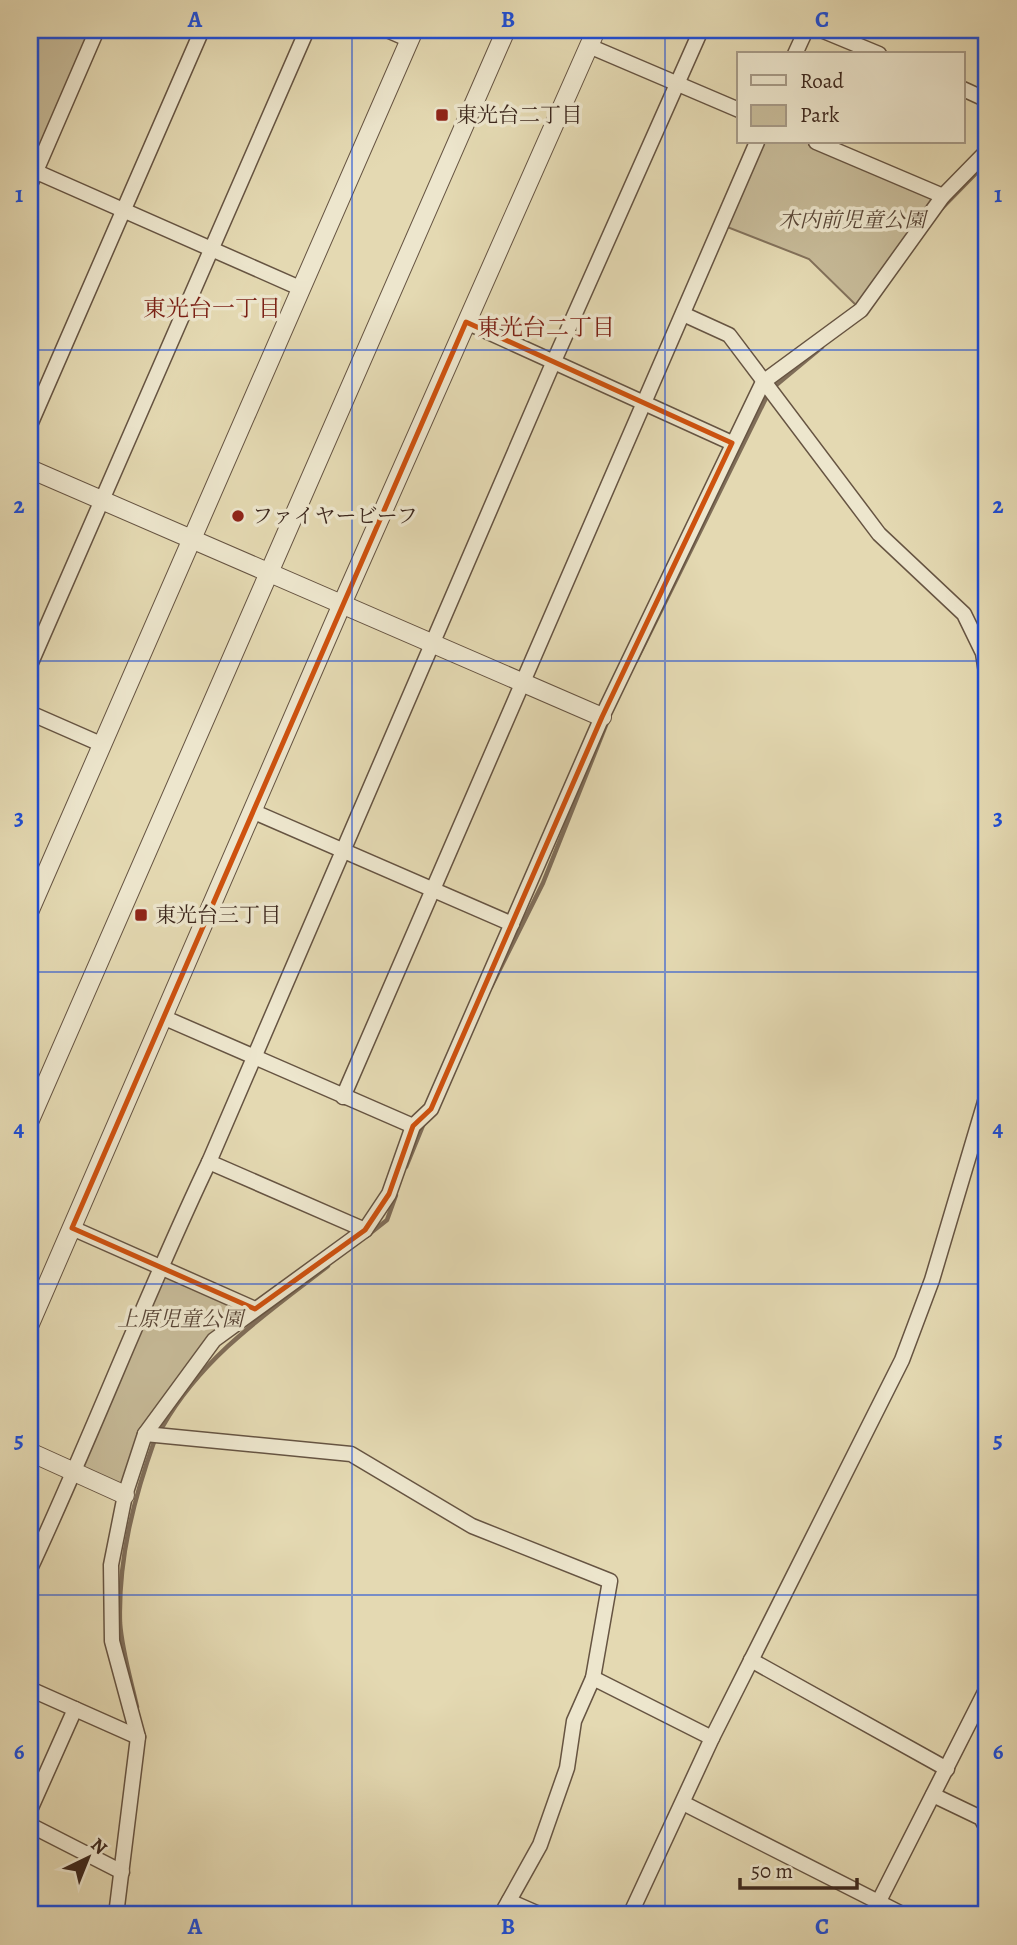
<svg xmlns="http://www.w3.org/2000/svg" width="1017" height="1945" font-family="Alegreya,'Noto Serif JP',serif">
  <rect width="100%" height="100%" fill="#e4d9b2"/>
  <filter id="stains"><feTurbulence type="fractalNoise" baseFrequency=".00286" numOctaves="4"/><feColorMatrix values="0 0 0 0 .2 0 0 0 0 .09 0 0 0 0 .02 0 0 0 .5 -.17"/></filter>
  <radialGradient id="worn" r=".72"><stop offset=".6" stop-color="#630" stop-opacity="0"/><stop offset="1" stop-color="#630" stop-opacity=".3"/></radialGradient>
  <!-- green -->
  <g fill="#c7bb99" stroke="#82715b" stroke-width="2">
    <polygon points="30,30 97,30 30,169"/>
    <polygon points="757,142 816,142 943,196 861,310 809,259 722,225"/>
    <polygon points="159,1267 255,1309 214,1340 145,1434 125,1495 75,1472"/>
  </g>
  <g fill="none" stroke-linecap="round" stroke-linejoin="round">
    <!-- stream -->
    <g stroke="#7f6d58" stroke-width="4.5">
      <polyline points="941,209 987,162"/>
      <polyline points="775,386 822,347"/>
      <polyline points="636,661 766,398"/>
      <polyline points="491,987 543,883 608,720"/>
      <polyline points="406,1167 424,1123"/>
      <polyline points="368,1235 387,1220 396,1195"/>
      <path d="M163 1426C202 1357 267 1313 328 1266"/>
      <path d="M137 1707C131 1680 122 1651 120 1623 118 1559 134 1498 155 1439"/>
    </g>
    <defs>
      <g id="minor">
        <polyline points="387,30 410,40"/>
        <polyline points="821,30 879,54"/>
        <polyline points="589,46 739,110"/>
        <polyline points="795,54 806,30"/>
        <polyline points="963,89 987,100"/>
        <polyline points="816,142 943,196"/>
        <polyline points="30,169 302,289"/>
        <polyline points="30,185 97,30"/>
        <polyline points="683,314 729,335 879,534 964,614 983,653 987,679"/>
        <polyline points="466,322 732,443"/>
        <polyline points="30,425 202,30"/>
        <polyline points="30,665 307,30"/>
        <polyline points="30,713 103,745"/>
        <polyline points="252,811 512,924"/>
        <polyline points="165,1018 413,1126"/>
        <polyline points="343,1097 757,142"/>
        <polyline points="209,1162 365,1230"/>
        <polyline points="72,1228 255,1309"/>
        <polyline points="145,1434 351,1454 472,1526 610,1581 593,1678"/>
        <path d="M30 1569C93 1434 145 1296 209 1162L554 361 701 30"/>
        <polyline points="751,1660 947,1769"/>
        <polyline points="30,1689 138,1737"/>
        <polyline points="933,1795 981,1818 987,1829"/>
        <polyline points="683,1803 904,1915"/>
        <polyline points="30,1810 75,1709"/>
        <polyline points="30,1825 122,1872"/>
        <polyline points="509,1901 541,1915"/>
        <polyline points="879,1901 987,1688"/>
        <polyline points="116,1915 138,1737 112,1641 111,1565 125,1495 145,1434 214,1340 365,1230 389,1194 413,1126 431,1109 602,717 763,382 861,310 943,196 987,151"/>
        <polyline points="501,1915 540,1845 567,1768 574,1721 593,1678 712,1738"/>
        <polyline points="630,1915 712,1738 902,1360 932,1280 987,1095"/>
      </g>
      <g id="tertiary">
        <polyline points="30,469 602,717"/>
        <polyline points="30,910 414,30"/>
        <polyline points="30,1120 506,30"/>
        <polyline points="30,1324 342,604 596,30"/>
        <polyline points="30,1452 125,1495"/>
      </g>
    </defs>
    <!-- minor casing -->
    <use href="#minor" stroke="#665442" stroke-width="17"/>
    <!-- tertiary casing -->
    <use href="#tertiary" stroke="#665442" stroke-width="20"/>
    <!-- minor -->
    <use href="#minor" stroke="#ede6cd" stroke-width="14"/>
    <!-- tertiary -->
    <use href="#tertiary" stroke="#ede6cd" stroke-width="18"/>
  </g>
  <!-- marked area -->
  <path fill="none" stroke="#ce520f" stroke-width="5" stroke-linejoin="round" d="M466 322 732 443 602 717 431 1109 413 1126 389 1194 365 1230 255 1309 72 1228Z"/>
  <!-- grid -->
  <path fill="none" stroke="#1d4ed8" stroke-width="2" stroke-opacity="0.55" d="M352 30V1915M665 30V1915M30 350H987M30 661H987M30 972H987M30 1284H987M30 1595H987"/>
  <!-- markers -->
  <g fill="#8f2418" stroke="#ede6cd" stroke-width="2.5">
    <rect x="435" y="108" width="14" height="14" rx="3.5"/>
    <circle cx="238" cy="516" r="7"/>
    <rect x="134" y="908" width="14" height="14" rx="3.5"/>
  </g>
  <g text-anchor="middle" stroke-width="7" stroke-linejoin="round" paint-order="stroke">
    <!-- poi labels -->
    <g font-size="21" fill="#3c271d" stroke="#ede6cd" text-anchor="start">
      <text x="456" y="122">東光台二丁目</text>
      <text x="252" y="523">ファイヤービーフ</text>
      <text x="155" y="922">東光台三丁目</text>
    </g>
    <!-- park labels -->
    <g font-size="21" font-style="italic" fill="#584536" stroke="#ede6cd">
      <text x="852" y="227">木内前児童公園</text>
      <text x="180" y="1326">上原児童公園</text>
    </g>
    <!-- neighbourhood labels -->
    <g font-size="23" fill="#7a1f14" stroke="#ede6cd">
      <text x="212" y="316">東光台一丁目</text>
      <text x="546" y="335">東光台二丁目</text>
    </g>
  </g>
  <!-- margin -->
  <rect width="1017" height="1945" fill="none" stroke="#e4d9b2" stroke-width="77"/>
  <!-- legend -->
  <rect x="737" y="52" width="228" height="91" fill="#ede6cd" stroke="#a69a87" stroke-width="2"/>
  <rect x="751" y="75" width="35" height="10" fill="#ede6cd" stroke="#a69a87" stroke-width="2"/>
  <text x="800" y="88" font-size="21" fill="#3c271d">Road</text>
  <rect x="751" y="105" width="35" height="21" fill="#c7bb99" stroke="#a69a87" stroke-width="2"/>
  <text x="800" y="122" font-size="21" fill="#3c271d">Park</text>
  <!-- north arrow -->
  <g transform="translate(88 1858) rotate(43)" stroke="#ede6cd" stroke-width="5" paint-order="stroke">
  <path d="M0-5L12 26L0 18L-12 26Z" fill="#3c271d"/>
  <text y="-10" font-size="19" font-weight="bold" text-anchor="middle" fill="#3c271d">N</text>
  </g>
  <!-- scale -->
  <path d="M740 1878v10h117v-10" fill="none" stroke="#3c271d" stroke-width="3.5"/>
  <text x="751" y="1878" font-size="21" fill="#3c271d" stroke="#ede6cd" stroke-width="5" paint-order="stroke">50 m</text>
  <rect x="38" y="38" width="940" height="1868" fill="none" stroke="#1d4ed8" stroke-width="2.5"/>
  <g font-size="23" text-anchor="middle" font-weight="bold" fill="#1d4ed8">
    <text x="195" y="27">A</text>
    <text x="508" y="27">B</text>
    <text x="822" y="27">C</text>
    <text x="19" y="202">1</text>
    <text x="998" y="202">1</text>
    <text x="19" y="513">2</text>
    <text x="998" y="513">2</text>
    <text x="19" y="825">3</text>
    <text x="998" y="825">3</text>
    <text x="19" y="1136">4</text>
    <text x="998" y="1136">4</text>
    <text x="19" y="1447">5</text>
    <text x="998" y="1447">5</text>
    <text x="19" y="1759">6</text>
    <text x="998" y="1759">6</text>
    <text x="195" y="1934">A</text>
    <text x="508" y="1934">B</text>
    <text x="822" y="1934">C</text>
  </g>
  <rect width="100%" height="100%" filter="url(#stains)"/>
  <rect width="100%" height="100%" fill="url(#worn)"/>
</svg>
